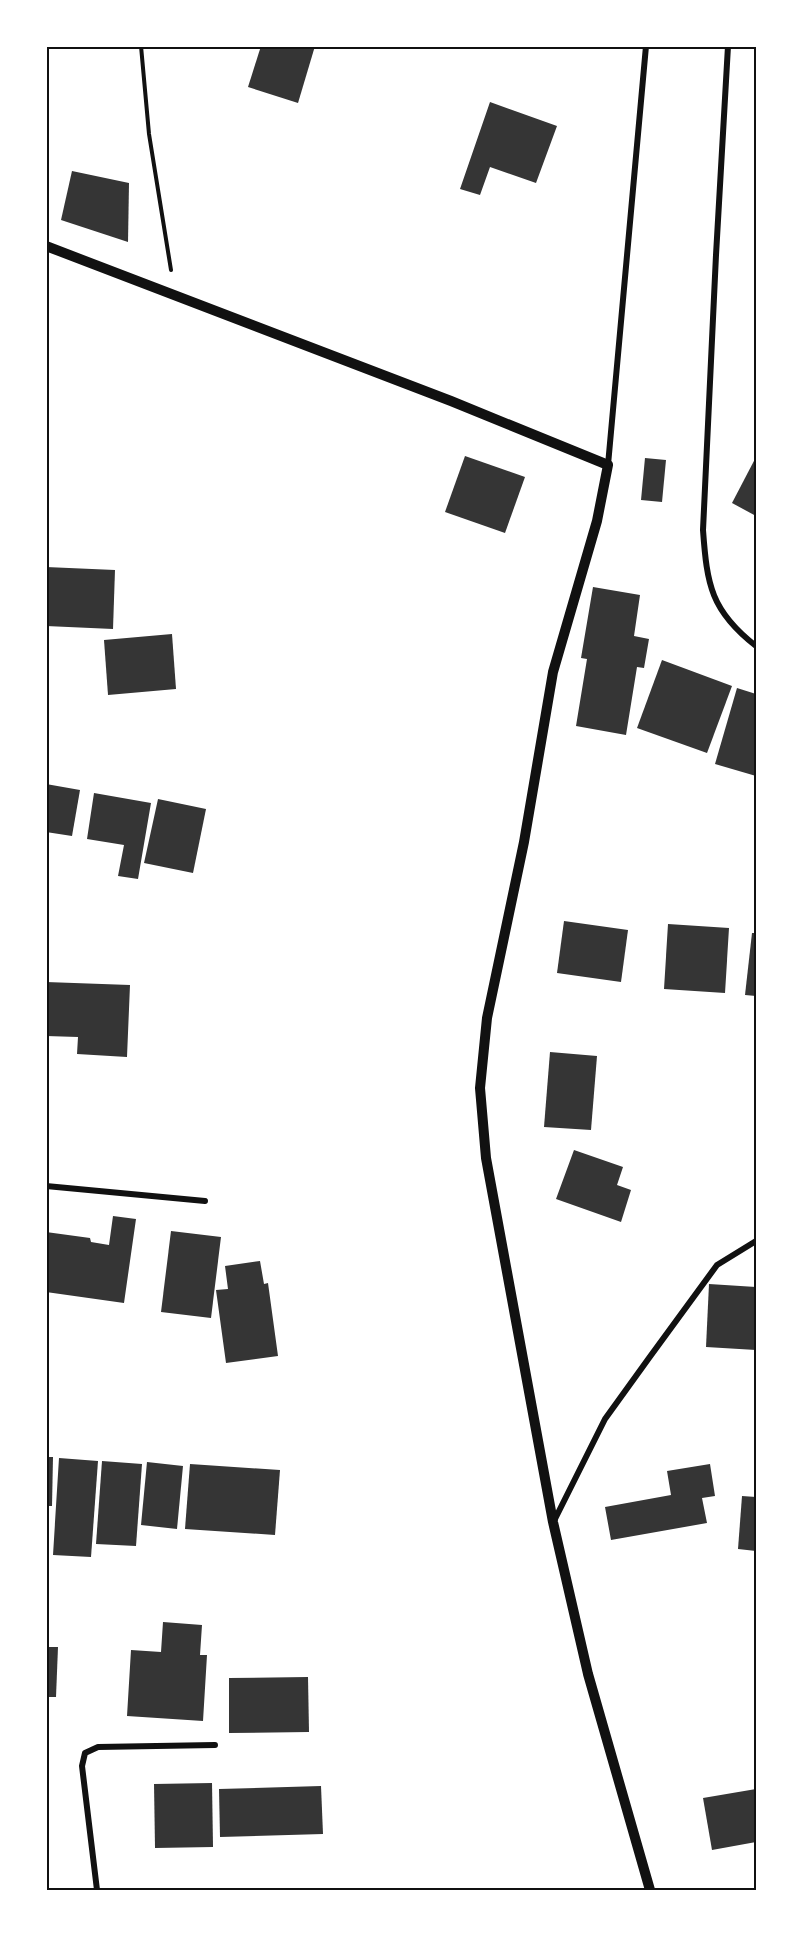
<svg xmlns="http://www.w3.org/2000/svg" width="803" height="1937" font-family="'PT Serif',serif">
  <rect width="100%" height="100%" fill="#fff"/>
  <!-- building -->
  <g fill="#353535">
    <polygon points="261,46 315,46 298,103 248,87"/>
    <polygon points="490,102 557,126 536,183 490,167 480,195 460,189"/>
    <polygon points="72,171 129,183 128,242 61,220"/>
    <polygon points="465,456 525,477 505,533 445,512"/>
    <polygon points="756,457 756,516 732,503"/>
    <polygon points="645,458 666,460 662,502 641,500"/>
    <polygon points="46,567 115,570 113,629 46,626"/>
    <polygon points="593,587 640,595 634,636 649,639 644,668 637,667 626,735 576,726 587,659 581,658"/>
    <polygon points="172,634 176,689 108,695 104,640"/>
    <polygon points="662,660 732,686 707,753 637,728"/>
    <polygon points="737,688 756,694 756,776 715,764"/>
    <polygon points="46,784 80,790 72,836 46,832"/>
    <polygon points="94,793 151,803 138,879 118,876 124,845 87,839"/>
    <polygon points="158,799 206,809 193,873 144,863"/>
    <polygon points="564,921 628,930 621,982 557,973"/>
    <polygon points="668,924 729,928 725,993 664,989"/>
    <polygon points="752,933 756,933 756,996 745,995"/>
    <polygon points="46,982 130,985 127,1057 77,1054 78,1037 46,1036"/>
    <polygon points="550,1052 597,1056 591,1130 544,1127"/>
    <polygon points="574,1150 623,1167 617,1185 631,1190 621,1222 556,1199"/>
    <polygon points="113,1216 136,1219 124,1303 46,1292 46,1232 90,1238 91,1242 109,1245"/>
    <polygon points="171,1231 221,1237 211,1318 161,1312"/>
    <polygon points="260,1261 264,1284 268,1283 278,1356 226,1363 216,1290 228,1289 225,1266"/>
    <polygon points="709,1284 756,1287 756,1350 706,1347"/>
    <polygon points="46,1457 53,1457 52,1506 46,1506"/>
    <polygon points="59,1458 98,1461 91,1557 53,1555"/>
    <polygon points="102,1461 142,1464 136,1546 96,1544"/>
    <polygon points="147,1462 183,1466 177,1529 141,1525"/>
    <polygon points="190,1464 280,1470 275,1535 185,1529"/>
    <polygon points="710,1464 715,1496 702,1498 707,1523 611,1540 605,1507 671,1495 667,1471"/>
    <polygon points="742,1496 756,1497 756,1551 738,1549"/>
    <polygon points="163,1622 202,1625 200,1655 207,1655 203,1721 127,1716 131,1650 161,1652"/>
    <polygon points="46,1647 58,1647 56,1697 46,1697"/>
    <polygon points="308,1677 309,1732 229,1733 229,1678"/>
    <polygon points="212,1783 213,1847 155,1848 154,1784"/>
    <polygon points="321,1786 323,1834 220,1837 219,1789"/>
    <polygon points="756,1789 756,1842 712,1850 703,1798"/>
  </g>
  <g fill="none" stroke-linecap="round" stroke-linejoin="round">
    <!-- path -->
    <polyline stroke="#111" stroke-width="4" points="141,46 149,134 171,270"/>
    <!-- minor -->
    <g stroke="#111" stroke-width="6">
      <path d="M728 46 716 255 703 530C707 585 711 611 756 646"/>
      <polyline points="608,465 646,46"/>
      <polyline points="46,1186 205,1201"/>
      <polyline points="554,1521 605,1419 649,1358 717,1265 756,1241"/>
      <polyline points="97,1890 82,1766 85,1753 98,1747 215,1745"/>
    </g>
    <!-- tertiary -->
    <polyline stroke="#111" stroke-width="10" points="46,246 451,401 608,465 597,521 553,672 524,842 487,1018 480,1088 486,1158 553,1522 588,1674 650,1890"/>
  </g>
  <!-- border -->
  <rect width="803" height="1937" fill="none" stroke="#ffffff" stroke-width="96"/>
  <rect x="48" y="48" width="707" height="1841" fill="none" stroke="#111" stroke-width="2"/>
</svg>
